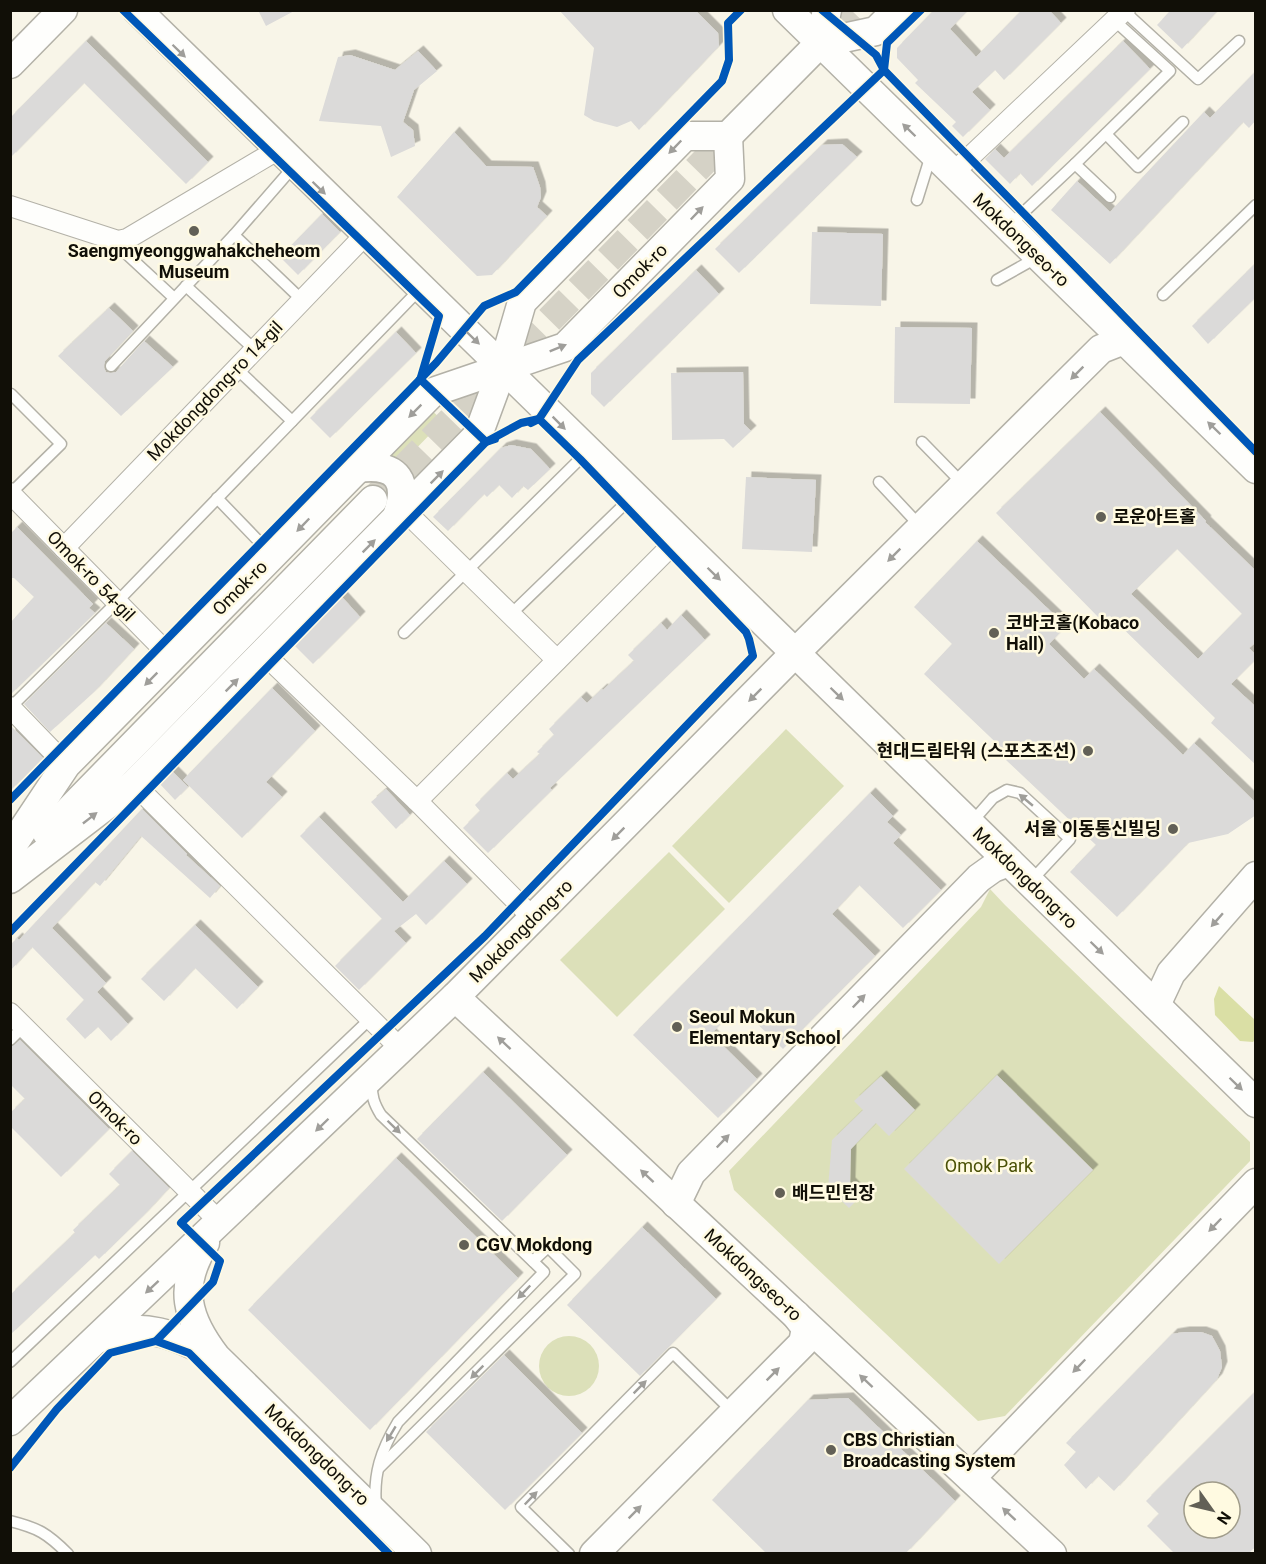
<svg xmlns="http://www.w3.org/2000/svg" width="1266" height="1564" font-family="Roboto,'Noto Sans KR',sans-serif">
  <defs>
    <filter id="shadow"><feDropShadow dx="5.5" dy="-5.5" stdDeviation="0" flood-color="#0004"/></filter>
  </defs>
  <rect width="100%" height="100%" fill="#f8f5e8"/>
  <!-- green -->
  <g fill="#dce0b9">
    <polygon points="426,405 443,421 402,463 387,452"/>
    <polygon points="786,729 844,786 729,903 672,846"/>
    <polygon points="669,852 725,909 617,1017 560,960"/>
    <polygon points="990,889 1005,905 1250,1142 1250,1161 1005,1416 978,1421 734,1190 729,1171 981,907"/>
    <circle cx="569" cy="1366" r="30"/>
  </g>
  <!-- forest -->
  <polygon fill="#dadfa5" points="1219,986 1255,1020 1255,1040 1253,1042 1240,1041 1215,1015 1214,999"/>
  <!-- building -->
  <g fill="#dbdad9" fill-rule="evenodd" filter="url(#shadow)">
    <polygon points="258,10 296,10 266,26"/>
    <polygon points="559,10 695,10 718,33 719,46 639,130 631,121 617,127 594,121 584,115 594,48"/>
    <polygon points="934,10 968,10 950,29 976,57 1022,10 1049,10 1061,23 1004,80 995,70 972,92 990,110 963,137 952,126 956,122 915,83 918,80 897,58 897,48"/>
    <polygon points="1171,10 1218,10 1182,49 1157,25"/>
    <polygon points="86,41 208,162 186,184 84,83 10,158 10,118"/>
    <polygon points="1123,41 1150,69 1032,186 1020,173 1010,184 985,159 995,149 1004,158"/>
    <polygon points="418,51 437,71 414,90 403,122 413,130 415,146 391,157 381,126 319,121 338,57 350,55 395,70"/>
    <polygon points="1256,71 1256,120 1249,128 1243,122 1110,264 1051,210 1077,181 1110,212 1204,112 1210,118"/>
    <polygon points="454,132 486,166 533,167 540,187 541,197 537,207 547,216 492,275 477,276 397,197"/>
    <polygon points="842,144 857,157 739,273 715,249 822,145"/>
    <polygon points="322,214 340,232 298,275 280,257"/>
    <polygon points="812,232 883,234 881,306 810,304"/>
    <polygon points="1256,263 1256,297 1208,344 1192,326"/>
    <polygon points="696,270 719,294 604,407 591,394 591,373"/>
    <polygon points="109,308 133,331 105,361 104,368 106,372 110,373 116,372 144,341 173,367 121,416 58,356"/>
    <polygon points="895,327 972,328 970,404 894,403"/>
    <polygon points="396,332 416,353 330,438 310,418"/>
    <polygon points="743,372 744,424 751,431 733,448 724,439 672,440 671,373"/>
    <path d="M1100 412 1206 521 1205 522 1256 571V642L1249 648 1256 655V659L1231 684 1256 707V765L1211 723 1215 718 1109 615 1103 622 996 513ZM1177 549 1242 614 1198 659 1131 594Z"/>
    <polygon points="511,445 531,449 550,469 528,490 523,486 512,498 499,485 487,497 484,494 448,531 433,517 501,448"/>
    <polygon points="746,477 816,480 812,552 742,549"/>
    <polygon points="17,527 93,604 89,608 95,613 10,695 10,623 34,597 14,578 10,578 10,534"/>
    <polygon points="977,541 1066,626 1049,644 1084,679 1094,669 1183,755 1194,743 1256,803 1256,815 1228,834 1188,843 1117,917 1070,872 1096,845 1006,760 1010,756 924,674 952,644 914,607"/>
    <polygon points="342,597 360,617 313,664 294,645"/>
    <polygon points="681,615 705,640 550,788 552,790 488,853 463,828 480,811 475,805 507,773 513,779 540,754 537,752 554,735 549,729 581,697 587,703 602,689 603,690 634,661 628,655 661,623 667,630"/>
    <polygon points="106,623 134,649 94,692 50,732 24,704"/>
    <polygon points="272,688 315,731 266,782 282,797 242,838 183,780"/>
    <polygon points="10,725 43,758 10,791"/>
    <polygon points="172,771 188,787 175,800 159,783"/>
    <polygon points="386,789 410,815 396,829 371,802"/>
    <polygon points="870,793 893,816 887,822 901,835 893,843 941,890 903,928 859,885 832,914 875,956 783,1049 738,1005 711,1034 757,1079 718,1118 633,1035"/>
    <polygon points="142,809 187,854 186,855 220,886 210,898 141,836 100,886 95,882 52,928 106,983 97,992 128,1024 111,1041 98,1027 85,1039 66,1019 84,1000 32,947 10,971 10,945 17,938 19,940"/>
    <polygon points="319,817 403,902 444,861 467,884 426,925 416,914 394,931 406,943 359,990 335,966 382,919 300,836"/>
    <polygon points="195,925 258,987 237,1009 195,968 164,1001 141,979"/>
    <polygon points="20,1040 109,1129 61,1177 10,1126 10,1113 25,1099 10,1084 10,1047"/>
    <polygon points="483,1072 567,1155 502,1221 417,1139"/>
    <polygon points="997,1075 1093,1170 999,1264 904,1169"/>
    <polygon points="881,1076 915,1110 889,1136 876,1123 851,1149 850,1183 862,1195 849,1208 828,1188 832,1140 863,1110 854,1101"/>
    <polygon points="132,1151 169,1188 143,1216 99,1259 95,1255 10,1335 10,1295 75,1233 73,1230 120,1185 109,1174"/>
    <polygon points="396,1158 518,1278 370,1430 248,1310"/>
    <polygon points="642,1227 716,1299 640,1376 567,1305"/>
    <polygon points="1184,1332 1201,1332 1212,1336 1220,1351 1222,1367 1217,1379 1114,1491 1098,1476 1086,1489 1064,1465 1076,1452 1066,1443 1172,1334"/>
    <polygon points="504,1355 582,1433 505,1510 426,1432"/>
    <path d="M1256 1391V1546L1248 1554H1175L1147 1526 1159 1514 1146 1501ZM1194 1492H1230V1528H1194Z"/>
    <polygon points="848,1398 955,1501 905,1554 767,1554 712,1500 808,1400"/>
  </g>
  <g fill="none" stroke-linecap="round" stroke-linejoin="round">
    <!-- secondary-tunnel -->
    <g stroke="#d5d2c6" stroke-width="28" stroke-dasharray="28 14" stroke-linecap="butt">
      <polyline points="813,50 851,10"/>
      <polyline points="373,500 741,124"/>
    </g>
    <defs>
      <g id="lane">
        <polyline points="1124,11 1198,79 1239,41"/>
        <polyline points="1106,134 1138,167 1183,122"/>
        <polyline points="1075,164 1110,197"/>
        <polyline points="917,200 931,155"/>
        <polyline points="1008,227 1075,164 1170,71 1114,20"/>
        <polyline points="234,235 302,300"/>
        <polyline points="118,241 119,247 174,298"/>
        <polyline points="997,280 1038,257"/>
        <polyline points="186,286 255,350"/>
        <polyline points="1163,295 1256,205"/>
        <polyline points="111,366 234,235 295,165"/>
        <polyline points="237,369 292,421"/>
        <polyline points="922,442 964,485"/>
        <polyline points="879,482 921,527"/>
        <polyline points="10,494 61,444 11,394"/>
        <polyline points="217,498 271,554"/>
        <polyline points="510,615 633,496"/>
        <polyline points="404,633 587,452"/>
        <polyline points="11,707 117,602 421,288"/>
        <polyline points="972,822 993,798 1007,790 1020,793 1070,839 1030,882"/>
        <polyline points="10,1040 24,1026"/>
        <path d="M372 1082C371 1095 374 1104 381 1115L544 1272 398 1422C381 1450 373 1474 376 1507"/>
        <polyline points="10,1362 370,1019"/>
        <polyline points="379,1468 575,1274 548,1247 533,1261"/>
        <path d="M10 1521C38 1528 47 1533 68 1554"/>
        <polyline points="569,1554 521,1507 673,1353 733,1412"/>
      </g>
      <g id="street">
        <polyline points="953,173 1125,10"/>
        <polyline points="10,206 118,241 127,239 279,149"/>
        <polyline points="10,493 172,658"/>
        <polyline points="404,510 557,660"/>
        <polyline points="64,548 366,234"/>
        <polyline points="263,653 417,801 534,919"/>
        <polyline points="10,707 66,765"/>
        <polyline points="134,784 401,1049"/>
        <polyline points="417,801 678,539"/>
        <polyline points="10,1013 220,1222"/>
      </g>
      <g id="secondary">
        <polyline points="137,10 1256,1103"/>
        <polyline points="787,10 1256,469"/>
        <polyline points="820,43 876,31 897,10"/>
        <polyline points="10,64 63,10"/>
        <path d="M358 468C399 463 410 482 396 519"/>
        <polyline points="47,833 373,500"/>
        <polyline points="10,849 66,765 433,392 565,347 730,179 728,136"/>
        <polyline points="10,879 134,784 478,435 503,367 522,302 685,136 728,136 820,43 827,10"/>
        <polyline points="455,997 1052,1554"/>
        <polyline points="1156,1005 1171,973 1256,876"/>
        <polyline points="676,1204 691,1173 979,878 993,868 1009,862"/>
        <path d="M205 1243C177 1287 187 1319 216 1357L417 1554"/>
        <path d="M101 1338C140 1319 178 1336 213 1355"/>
        <polyline points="10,1421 455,997 795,653 1101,349 1124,340"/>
        <polyline points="971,1478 1256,1183"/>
        <polyline points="594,1554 803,1343 806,1328 796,1315"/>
      </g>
    </defs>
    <!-- lane casing -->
    <use href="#lane" stroke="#b3b1a7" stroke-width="13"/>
    <!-- street casing -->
    <use href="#street" stroke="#b3b1a7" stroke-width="22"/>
    <!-- secondary casing -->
    <use href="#secondary" stroke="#b3b1a7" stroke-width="31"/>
    <!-- lane -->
    <use href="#lane" stroke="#fefefc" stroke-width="10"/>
    <!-- street -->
    <use href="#street" stroke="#fefefc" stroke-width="20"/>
    <!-- secondary -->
    <use href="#secondary" stroke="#fefefc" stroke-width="28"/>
    <defs>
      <g id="cycleway">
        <polyline points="123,10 439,316 421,377"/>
        <polyline points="822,10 876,55 884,70 1256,452"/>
        <polyline points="531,423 539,419 578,360 884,70 887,43 921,10"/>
        <polyline points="10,800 436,363 484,306 516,292 722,81 729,60 728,23 741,10"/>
        <polyline points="10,932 486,442 495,439"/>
        <polyline points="156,1341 189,1353 389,1554"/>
        <polyline points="10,1468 57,1409 110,1353 156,1341 213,1282 220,1261 181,1223 485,936 753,656 749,639 746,632 580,459 539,419 521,423 486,442 420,379"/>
      </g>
    </defs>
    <!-- cycleway casing -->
    <use href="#cycleway" stroke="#fffae1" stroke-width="11"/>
    <!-- cycleway -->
    <use href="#cycleway" stroke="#0057b8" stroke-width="8"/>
  </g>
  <!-- one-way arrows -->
  <defs><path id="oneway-solid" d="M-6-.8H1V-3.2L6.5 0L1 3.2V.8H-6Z" transform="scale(1.5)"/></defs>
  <g fill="#9f9e9a">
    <use href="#oneway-solid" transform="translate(179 51) rotate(44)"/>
    <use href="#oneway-solid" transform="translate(909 130) rotate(-136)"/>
    <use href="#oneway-solid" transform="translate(675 147) rotate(134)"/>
    <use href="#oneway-solid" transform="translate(319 188) rotate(44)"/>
    <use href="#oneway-solid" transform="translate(697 213) rotate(-46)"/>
    <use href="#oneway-solid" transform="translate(473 338) rotate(44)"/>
    <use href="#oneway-solid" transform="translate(558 348) rotate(-22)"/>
    <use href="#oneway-solid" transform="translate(1077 373) rotate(135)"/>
    <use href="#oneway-solid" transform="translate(415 411) rotate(135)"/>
    <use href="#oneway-solid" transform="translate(559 423) rotate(45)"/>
    <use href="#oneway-solid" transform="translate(1214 428) rotate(-136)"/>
    <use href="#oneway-solid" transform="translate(437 477) rotate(-45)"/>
    <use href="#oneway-solid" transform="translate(303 525) rotate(134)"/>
    <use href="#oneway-solid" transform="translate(369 546) rotate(-45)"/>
    <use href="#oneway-solid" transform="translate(894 555) rotate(135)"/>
    <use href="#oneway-solid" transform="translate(714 574) rotate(44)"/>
    <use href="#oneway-solid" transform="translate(151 679) rotate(135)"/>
    <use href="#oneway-solid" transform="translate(232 685) rotate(-45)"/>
    <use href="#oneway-solid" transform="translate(837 694) rotate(44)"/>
    <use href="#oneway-solid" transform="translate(755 695) rotate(135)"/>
    <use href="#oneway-solid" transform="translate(1026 800) rotate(-140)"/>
    <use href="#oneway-solid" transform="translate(90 818) rotate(-38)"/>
    <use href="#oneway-solid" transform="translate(618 834) rotate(135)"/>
    <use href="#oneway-solid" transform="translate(1217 920) rotate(131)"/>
    <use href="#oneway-solid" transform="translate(1097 948) rotate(44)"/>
    <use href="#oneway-solid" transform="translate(859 1001) rotate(-46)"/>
    <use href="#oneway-solid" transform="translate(504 1043) rotate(-137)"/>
    <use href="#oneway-solid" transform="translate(1236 1084) rotate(44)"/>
    <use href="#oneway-solid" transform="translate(322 1125) rotate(136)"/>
    <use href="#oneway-solid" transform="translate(394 1127) rotate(44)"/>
    <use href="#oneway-solid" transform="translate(723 1141) rotate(-46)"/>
    <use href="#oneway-solid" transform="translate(647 1176) rotate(-137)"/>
    <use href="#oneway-solid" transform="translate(1215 1225) rotate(134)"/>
    <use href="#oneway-solid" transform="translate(152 1287) rotate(137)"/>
    <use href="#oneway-solid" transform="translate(524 1292) rotate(134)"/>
    <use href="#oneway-solid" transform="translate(1079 1366) rotate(134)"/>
    <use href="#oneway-solid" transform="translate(477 1372) rotate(135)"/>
    <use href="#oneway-solid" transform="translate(773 1374) rotate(-45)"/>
    <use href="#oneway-solid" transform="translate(866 1381) rotate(-137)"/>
    <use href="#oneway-solid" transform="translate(640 1387) rotate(-45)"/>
    <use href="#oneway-solid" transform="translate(391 1434) rotate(121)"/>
    <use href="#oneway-solid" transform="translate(531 1498) rotate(-46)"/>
    <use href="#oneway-solid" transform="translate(635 1512) rotate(-45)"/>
    <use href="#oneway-solid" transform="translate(1009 1514) rotate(-137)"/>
  </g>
  <!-- markers -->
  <g fill="#626056" stroke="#fffae1" stroke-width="2">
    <circle cx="194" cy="231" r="6"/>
    <circle cx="1101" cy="517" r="6"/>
    <circle cx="994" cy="633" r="6"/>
    <circle cx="1088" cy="751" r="6"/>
    <circle cx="1173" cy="829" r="6"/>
    <circle cx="677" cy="1027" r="6"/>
    <circle cx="780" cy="1193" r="6"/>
    <circle cx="464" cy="1245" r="6"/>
    <circle cx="831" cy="1450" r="6"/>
  </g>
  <g text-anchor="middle" stroke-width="5" stroke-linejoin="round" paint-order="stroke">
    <!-- street labels -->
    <g font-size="18" fill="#110f07" stroke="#fffae1">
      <text transform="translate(1021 240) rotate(44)" y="6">Mokdongseo-ro</text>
      <text transform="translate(640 271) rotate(-45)" y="6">Omok-ro</text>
      <text transform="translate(215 391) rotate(-46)" y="6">Mokdongdong-ro 14-gil</text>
      <text transform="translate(91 576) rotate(46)" y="6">Omok-ro 54-gil</text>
      <text transform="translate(240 588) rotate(-45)" y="6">Omok-ro</text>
      <text transform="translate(1025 878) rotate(44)" y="6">Mokdongdong-ro</text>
      <text transform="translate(521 931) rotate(-45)" y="6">Mokdongdong-ro</text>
      <text transform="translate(115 1118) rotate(45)" y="6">Omok-ro</text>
      <text transform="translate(753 1275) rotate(43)" y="6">Mokdongseo-ro</text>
      <text transform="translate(317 1455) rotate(44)" y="6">Mokdongdong-ro</text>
    </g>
    <!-- poi labels -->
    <g font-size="18" font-weight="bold" fill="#110f07" stroke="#fffae1" text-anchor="start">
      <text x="194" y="257" text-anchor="middle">Saengmyeonggwahakcheheom<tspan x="194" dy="21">Museum</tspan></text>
      <text x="1113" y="523">로운아트홀</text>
      <text x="1006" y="629">코바코홀(Kobaco<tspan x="1006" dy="21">Hall)</tspan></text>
      <text x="1076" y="757" text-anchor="end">현대드림타워 (스포츠조선)</text>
      <text x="1161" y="835" text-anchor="end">서울 이동통신빌딩</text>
      <text x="689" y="1023">Seoul Mokun<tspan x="689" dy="21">Elementary School</tspan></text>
      <text x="792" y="1199">배드민턴장</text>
      <text x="476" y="1251">CGV Mokdong</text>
      <text x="843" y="1446">CBS Christian<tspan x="843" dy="21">Broadcasting System</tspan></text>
    </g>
    <!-- park labels -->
    <g font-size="18" fill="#4a5006" stroke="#fffae1">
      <text x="989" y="1172">Omok Park</text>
    </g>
  </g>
  <!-- border -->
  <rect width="1266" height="1564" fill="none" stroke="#110f07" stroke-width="24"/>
  <!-- north arrow -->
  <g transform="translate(1212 1510) rotate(124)"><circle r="28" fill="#fffae1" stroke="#a09c8a" stroke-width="1.5"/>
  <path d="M0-4.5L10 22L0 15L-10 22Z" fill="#626056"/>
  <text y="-9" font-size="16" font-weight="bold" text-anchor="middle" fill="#110f07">N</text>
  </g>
</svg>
